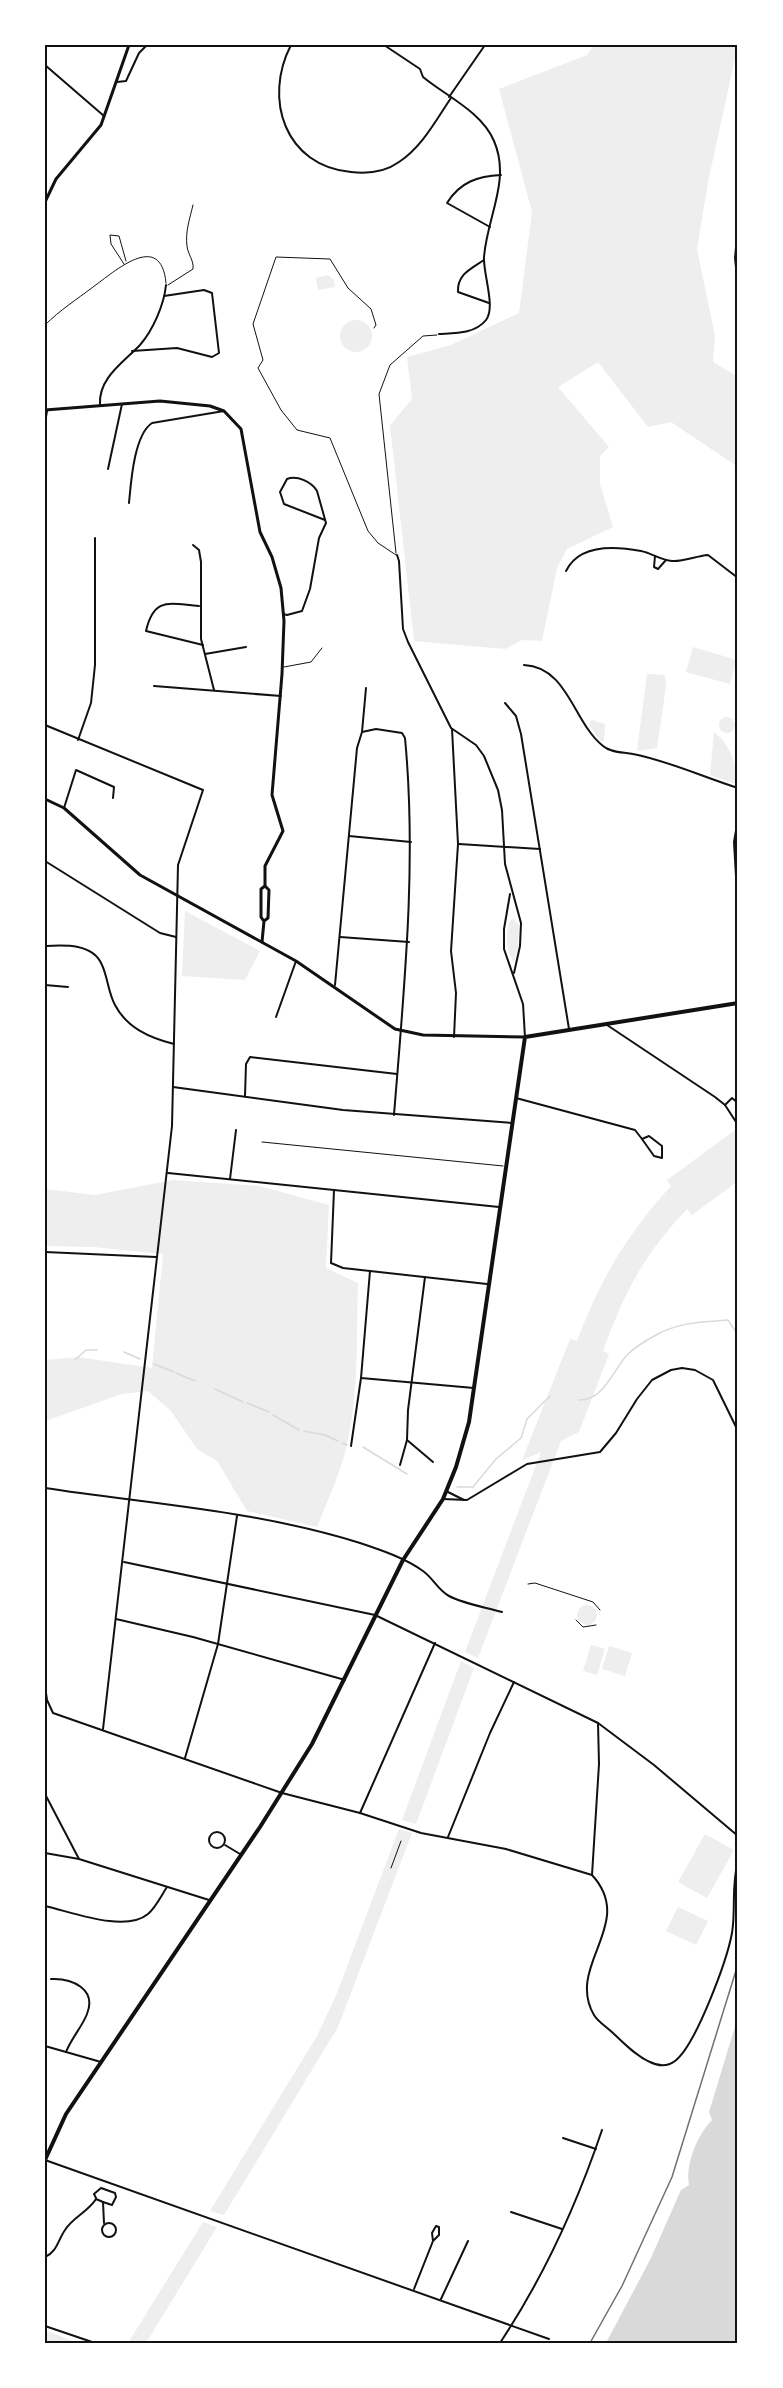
<svg xmlns="http://www.w3.org/2000/svg" width="783" height="2388" font-family="'Archivo Narrow',sans-serif">
  <rect width="100%" height="100%" fill="#fff"/>
  <!-- green -->
  <g fill="#eee">
    <polygon points="594,45 738,45 708,182 697,249 715,336 713,362 738,377 738,459 735,465 671,422 648,427 598,362 558,387 609,447 600,456 600,484 613,527 567,549 557,568 542,641 522,640 505,649 414,641 390,425 412,399 407,357 451,345 519,313 532,212 499,89 587,55"/>
    <polygon points="328,275 334,280 335,287 318,290 316,278"/>
    <circle cx="356" cy="336" r="16"/>
    <polygon points="693,647 737,660 730,684 686,672"/>
    <polygon points="647,674 665,675 666,686 657,748 637,751"/>
    <circle cx="727" cy="725" r="8"/>
    <polygon points="592,720 605,724 604,741 600,741 589,724"/>
    <path d="M714 732C729 743 738 766 738 785L710 775Z"/>
    <polygon points="185,911 260,951 245,980 182,976"/>
    <path d="M513 919 519 925 518 947 514 962C505 951 506 935 509 922Z"/>
    <path d="M735 1130 738 1135V1181L692 1215 687 1209C643 1256 625 1291 603 1351L609 1354 579 1432 561 1441 478 1658 465 1652 541 1452 522 1460 570 1339 577 1341C600 1280 627 1234 671 1186L667 1180Z"/>
    <path d="M173 1180 259 1186 329 1205 326 1268 358 1283C356 1342 360 1409 341 1466 334 1487 325 1507 317 1527L247 1511 217 1461 197 1449 171 1411 148 1391 122 1394 45 1421V1360L78 1357 152 1368 163 1254 93 1247 45 1246V1189L95 1195Z"/>
    <circle cx="587" cy="1615" r="10"/>
    <polygon points="591,1645 605,1649 597,1675 583,1671"/>
    <polygon points="609,1646 632,1653 625,1676 602,1669"/>
    <polygon points="461,1661 474,1668 416,1824 402,1820"/>
    <polygon points="399,1829 412,1833 338,2027 224,2215 210,2211 317,2036 337,1993"/>
    <polygon points="705,1834 734,1850 707,1898 678,1882"/>
    <polygon points="678,1907 708,1921 696,1945 666,1931"/>
    <polygon points="203,2222 217,2227 146,2343 128,2343"/>
    <polygon points="45,2332 50,2332 78,2343 45,2343"/>
  </g>
  <!-- water -->
  <path fill="#d9d9d9" d="M738 2017V2343H606L650 2260 681 2190 689 2185C685 2164 698 2134 712 2120L709 2112Z"/>
  <g fill="none" stroke-linecap="round" stroke-linejoin="round">
    <!-- stream -->
    <g stroke="#d9d9d9" stroke-width="1.5">
      <polyline points="124,1352 140,1359"/>
      <polyline points="75,1360 86,1350 97,1350"/>
      <polyline points="154,1364 174,1372"/>
      <polyline points="176,1373 195,1381"/>
      <polyline points="215,1389 243,1402"/>
      <path d="M579 1400C604 1401 614 1368 628 1354 635 1347 647 1340 656 1335 679 1322 702 1322 728 1320L738 1335"/>
      <polyline points="247,1403 269,1412"/>
      <polyline points="273,1415 299,1430"/>
      <polyline points="304,1431 325,1435 338,1441"/>
      <polyline points="342,1443 347,1445"/>
      <polyline points="363,1447 407,1474"/>
      <polyline points="457,1487 473,1487 496,1459 521,1438 527,1419 550,1396"/>
    </g>
    <!-- service -->
    <g stroke="#111" stroke-width="1">
      <polyline points="124,264 111,244 110,235 119,236 126,261"/>
      <path d="M168 285 193 269C194 260 188 255 187 246 185 232 190 218 193 205"/>
      <path d="M45 325C60 310 76 300 93 287 114 272 161 229 166 283"/>
      <polyline points="374,328 376,325 371,309 348,288 330,259 276,257 253,324 263,360 258,368 281,410 297,430 330,438 368,531 378,543 396,555"/>
      <polyline points="396,553 379,394 390,365 423,336 437,335"/>
      <polyline points="284,667 311,662 322,648"/>
      <polyline points="262,1142 503,1166"/>
      <polyline points="528,1584 535,1583 593,1602 600,1610"/>
      <polyline points="576,1620 583,1627 596,1625"/>
      <polyline points="391,1868 401,1841"/>
    </g>
    <!-- minor -->
    <g stroke="#111" stroke-width="2">
      <path d="M291 45C263 99 285 166 351 172 368 174 385 172 399 162 422 147 436 120 451 98"/>
      <path d="M384 45 420 69 423 77C446 96 482 112 494 141 511 180 487 217 484 257 483 274 496 307 486 320 475 334 454 333 439 334"/>
      <polyline points="45,65 104,116"/>
      <polyline points="117,82 126,81 139,53 147,45"/>
      <polyline points="449,97 485,45"/>
      <polyline points="738,225 735,258 738,286"/>
      <path d="M490 227 447 203C460 182 478 176 501 175"/>
      <path d="M484 260C471 269 457 274 458 292L489 303"/>
      <polyline points="132,351 177,348 212,357 219,353 212,293 204,290 164,296"/>
      <path d="M100 405C98 378 124 362 140 345 153 330 164 305 166 285"/>
      <polyline points="45,423 47,411"/>
      <polyline points="108,469 122,404"/>
      <path d="M129 503C131 482 134 435 152 423L224 411"/>
      <polyline points="193,545 199,550 201,562 201,639 214,690"/>
      <polyline points="45,554 45,664"/>
      <polyline points="397,555 399,561 403,629 408,642 451,728 476,745 484,756 498,790 502,810 505,864 521,923 520,946 514,973"/>
      <polyline points="655,556 654,567 658,569 666,560"/>
      <path d="M566 571C579 544 615 546 641 551 651 553 661 560 672 561 683 562 696 556 708 555L738 578"/>
      <path d="M199 606C170 604 154 596 146 631L203 645"/>
      <path d="M283 614 287 615 302 611 310 589 319 538 326 523 317 491C312 482 297 475 287 479L280 492 284 504 325 520"/>
      <polyline points="205,654 246,647"/>
      <path d="M524 665C568 667 573 722 603 746 611 753 624 752 633 754 669 761 703 777 738 788"/>
      <polyline points="154,686 281,696"/>
      <polyline points="505,703 516,716 521,734 569,1029"/>
      <polyline points="45,725 203,790 178,865 172,1126 103,1729"/>
      <polyline points="452,729 458,844 451,951 456,993 454,1037"/>
      <path d="M362 732 376 729 402 733 405 738C417 864 404 989 394 1115"/>
      <polyline points="78,740 91,703 95,665 95,538"/>
      <polyline points="64,808 76,770 114,787 113,798"/>
      <polyline points="738,819 734,842 738,911"/>
      <polyline points="349,836 411,842"/>
      <polyline points="459,844 540,849"/>
      <polyline points="45,861 160,933 176,937"/>
      <polyline points="510,894 504,929 504,949 523,1004 525,1037"/>
      <polyline points="340,937 409,942"/>
      <path d="M45 946C64 945 93 943 102 965 108 978 108 992 115 1005 127 1028 150 1038 174 1044"/>
      <polyline points="45,985 68,987"/>
      <polyline points="335,985 357,748 362,732 366,688"/>
      <polyline points="276,1017 296,961"/>
      <polyline points="607,1025 715,1097 725,1105 738,1125"/>
      <polyline points="173,1087 343,1110 512,1123"/>
      <polyline points="245,1096 246,1064 250,1057 397,1074"/>
      <polyline points="516,1098 635,1130 642,1139"/>
      <polyline points="725,1105 732,1098 738,1103"/>
      <polygon points="649,1136 662,1146 662,1158 654,1156 642,1139"/>
      <polyline points="168,1173 499,1207"/>
      <polyline points="230,1179 236,1130"/>
      <polyline points="334,1190 331,1263 343,1268 487,1284"/>
      <polyline points="45,1252 156,1257"/>
      <polyline points="361,1378 474,1388"/>
      <polyline points="407,1440 433,1462"/>
      <polyline points="351,1446 361,1378 370,1271"/>
      <polyline points="400,1465 407,1440 408,1410 425,1277"/>
      <path d="M45 1488C150 1504 259 1511 360 1543 381 1550 405 1558 423 1571 433 1578 438 1590 449 1596 464 1604 485 1607 502 1612"/>
      <polyline points="446,1491 464,1500"/>
      <polyline points="443,1499 467,1500 527,1464 600,1452 616,1433 637,1399 652,1380 671,1370 682,1368 695,1370 713,1380 738,1431"/>
      <polyline points="124,1562 375,1615 598,1723 654,1765 738,1836"/>
      <polyline points="116,1619 193,1637 345,1680"/>
      <path d="M45 1686 47 1700 53 1713 282 1793 360 1813 421 1833 506 1849 592 1875C637 1924 565 1965 594 2015 598 2022 608 2028 614 2034 625 2044 636 2056 650 2062 658 2066 667 2067 675 2061 696 2045 727 1960 732 1933 736 1909 731 1886 738 1861"/>
      <polyline points="185,1758 218,1644 237,1516"/>
      <polyline points="45,1794 79,1859"/>
      <polyline points="360,1813 435,1643"/>
      <circle cx="217" cy="1840" r="8"/>
      <polyline points="448,1837 490,1733 514,1682"/>
      <polyline points="225,1845 240,1854"/>
      <polyline points="45,1853 79,1859 209,1900"/>
      <polyline points="592,1875 599,1764 598,1723"/>
      <path d="M45 1906C72 1912 125 1933 148 1914 156 1907 161 1896 167 1887"/>
      <path d="M51 1979C72 1978 97 1989 87 2014 82 2027 72 2037 66 2052"/>
      <polyline points="45,2046 101,2062"/>
      <polyline points="563,2138 596,2149"/>
      <polyline points="45,2160 549,2339"/>
      <polyline points="96,2198 94,2194 101,2188 115,2193 116,2197 112,2205 103,2202"/>
      <polyline points="511,2212 562,2229"/>
      <circle cx="109" cy="2230" r="7"/>
      <path d="M45 2257C57 2252 58 2240 65 2230 73 2217 88 2212 96 2199L103 2202 104 2223"/>
      <polyline points="414,2289 433,2241 439,2235 439,2227 436,2226 432,2233 433,2241"/>
      <polyline points="441,2299 468,2241"/>
      <polyline points="45,2326 95,2343"/>
      <path d="M500 2343C543 2278 577 2204 602 2130"/>
    </g>
    <!-- tertiary -->
    <g stroke="#111" stroke-width="3">
      <polyline points="45,202 56,179 101,125 129,45"/>
      <polyline points="45,410 160,401 210,406 224,411 241,429 260,532 272,557 281,588 284,621 282,674 272,795 283,831 265,866 265,886 269,890 268,918 264,921 262,942"/>
      <polyline points="263,920 261,917 261,889 265,886"/>
    </g>
    <!-- secondary -->
    <polyline stroke="#111" stroke-width="3" points="45,799 64,808 140,875 296,961 395,1029 423,1035 525,1037"/>
    <!-- primary -->
    <polyline stroke="#111" stroke-width="4" points="45,2160 66,2114 260,1827 312,1744 403,1560 443,1499 456,1467 469,1422 525,1037 738,1003"/>
    <!-- rail -->
    <polyline stroke="#707070" stroke-width="1.5" points="590,2343 622,2286 672,2177 738,1964"/>
  </g>
  <!-- border -->
  <rect width="783" height="2388" fill="none" stroke="#ffffff" stroke-width="93"/>
  <rect x="46" y="46" width="690" height="2296" fill="none" stroke="#111" stroke-width="2"/>
</svg>
